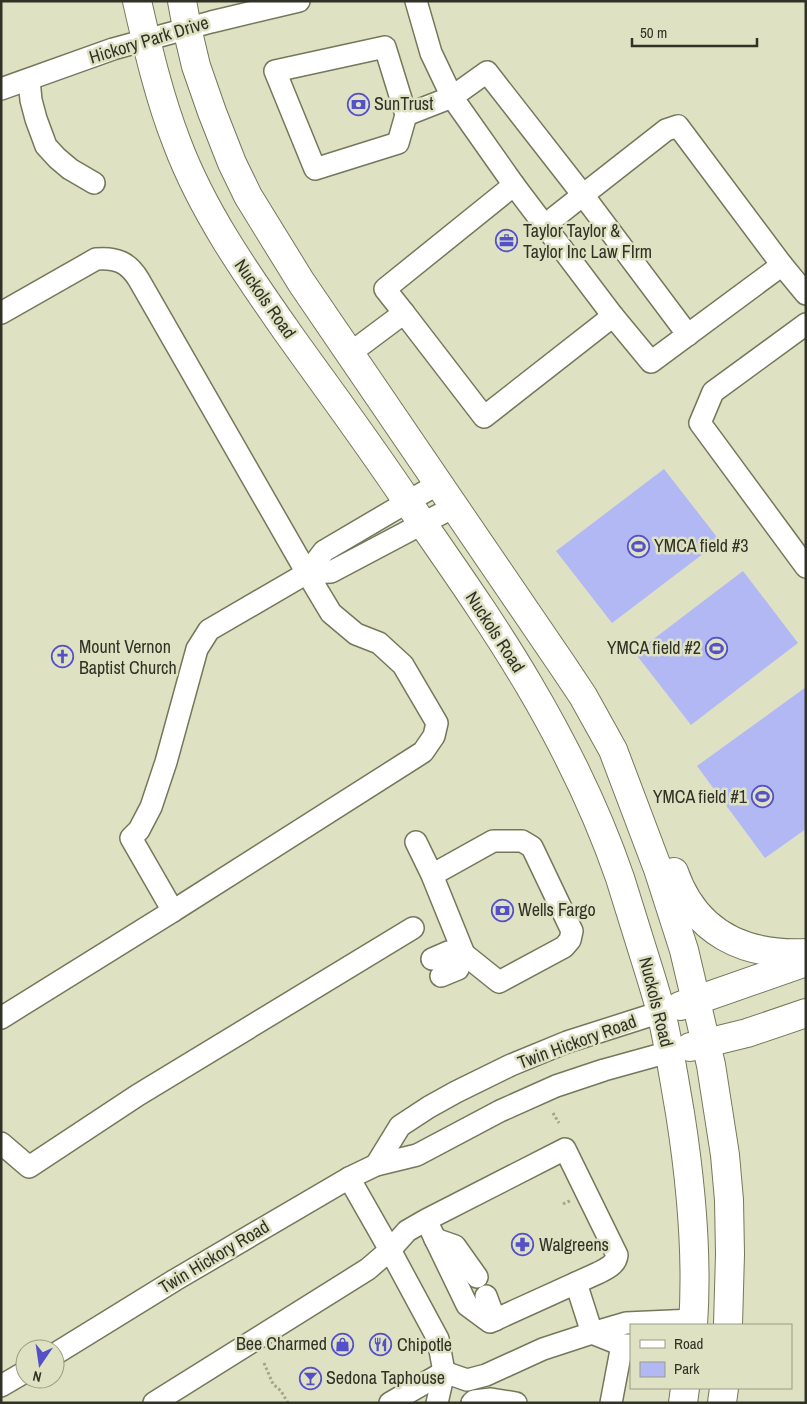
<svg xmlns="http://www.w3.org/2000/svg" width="807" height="1404" font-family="'Archivo Narrow',sans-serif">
  <rect width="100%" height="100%" fill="#dfe2c2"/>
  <!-- green -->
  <g fill="#b1b8f4">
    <polygon points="664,469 720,541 612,623 556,551"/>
    <polygon points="743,571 798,643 691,725 635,653"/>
    <polygon points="806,687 806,829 765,858 697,766"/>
  </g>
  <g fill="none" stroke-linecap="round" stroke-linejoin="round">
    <defs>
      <g id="minor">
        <polyline points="416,1 431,53 452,97 487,72 583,195 666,130 678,126 782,265"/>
        <polyline points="29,80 31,100 36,119 46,146 57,158 70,169 94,183"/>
        <polyline points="1,89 113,49 211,22 299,1"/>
        <polyline points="514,185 613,316"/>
        <polyline points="545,225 583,195 688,335"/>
        <path d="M1 313 96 259C117 257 129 263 139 280L307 573 331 613 356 634 379 643 403 665 437 723 434 736 423 752 173 911"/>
        <polyline points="404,313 385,289 514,185 452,97 406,115 385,47 275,71 315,169 398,143 406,115"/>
        <polyline points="806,324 713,392 700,423 806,567"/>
        <polyline points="349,354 404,313 484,417 613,316 651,362 782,265 806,294"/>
        <polyline points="307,573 331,572 454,507"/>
        <polyline points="416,842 432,875 493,841 522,841 532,847 572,931 570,940 564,947 499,982 464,954 432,875"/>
        <polyline points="432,959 448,952 464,954"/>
        <polyline points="441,976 458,969 464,954"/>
        <polyline points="1,1018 173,911 131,838 139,830 151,807 166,762 197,649 209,630 307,573 324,551 438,484"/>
        <polyline points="1,1143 29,1167 138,1095 413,928"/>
        <polyline points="376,1165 400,1126 429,1107 456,1092 511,1065 567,1042 661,1012"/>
        <path d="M349 1178 390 1250 407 1231 426 1220 565 1149 617 1255C616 1265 606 1269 598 1273L490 1322 467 1305 426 1220"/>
        <polyline points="435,1239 455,1246 477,1277"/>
        <polyline points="486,1296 495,1320"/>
        <polyline points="631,1345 622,1345 592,1333 626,1323 693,1320"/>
        <polyline points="55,1354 175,1280 349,1178 376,1165 417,1155 500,1111 556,1086 604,1070 669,1052"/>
        <polyline points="1,1386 25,1372"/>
        <polyline points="154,1403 368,1269 390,1250 438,1339 444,1372 437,1403"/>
        <polyline points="390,1403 444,1372 467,1380 486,1375 543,1349 592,1333 576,1283"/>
        <polyline points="472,1403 474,1401 491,1399 516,1403"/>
        <polyline points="611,1403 622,1345"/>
      </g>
      <g id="major">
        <path d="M137 1C148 49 159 97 177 143 203 212 246 273 288 333 328 389 369 444 407 501 449 562 492 622 529 685 565 746 597 811 620 878 628 903 636 929 644 955 650 974 656 993 661 1012 669 1045 674 1079 680 1113 691 1183 698 1254 693 1325"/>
        <polyline points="182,1 187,28 196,66 212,112 232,163 248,196 301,282 563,666 583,696 613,750 658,869 684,950 711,1065 725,1155 729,1200 730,1254 728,1325"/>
        <path d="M674 872C695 933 744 956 806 953"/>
        <polyline points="680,1006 806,962"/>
        <polyline points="690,1047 747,1033 806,1013"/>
        <polyline points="683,1403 685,1388"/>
        <polyline points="722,1403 724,1388"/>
      </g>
    </defs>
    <!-- minor casing -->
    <use href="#minor" stroke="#75775a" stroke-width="24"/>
    <!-- major casing -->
    <use href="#major" stroke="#75775a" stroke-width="30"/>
    <!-- path -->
    <g stroke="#a2a48b" stroke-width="3" stroke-dasharray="2.5 2.5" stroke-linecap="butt">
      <polyline points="553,1113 559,1123"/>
      <polyline points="563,1204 572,1200"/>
      <polyline points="264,1363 273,1384 281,1391 288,1403"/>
    </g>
    <!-- minor -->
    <use href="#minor" stroke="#fff" stroke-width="21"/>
    <!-- major -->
    <use href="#major" stroke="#fff" stroke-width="28"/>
  </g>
  <!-- icons -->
  <defs>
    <symbol id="bank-ring" viewBox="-11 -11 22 22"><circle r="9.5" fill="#dfe2c2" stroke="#5450c7" stroke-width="1.5"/><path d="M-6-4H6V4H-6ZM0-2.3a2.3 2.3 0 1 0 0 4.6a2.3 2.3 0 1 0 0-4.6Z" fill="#5450c7"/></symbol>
    <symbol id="office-ring" viewBox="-11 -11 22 22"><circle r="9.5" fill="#dfe2c2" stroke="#5450c7" stroke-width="1.5"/><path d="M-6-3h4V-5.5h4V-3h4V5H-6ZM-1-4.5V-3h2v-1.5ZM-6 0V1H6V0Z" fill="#5450c7"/></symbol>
    <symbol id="stadium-ring" viewBox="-11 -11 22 22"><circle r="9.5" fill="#dfe2c2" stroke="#5450c7" stroke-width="1.5"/><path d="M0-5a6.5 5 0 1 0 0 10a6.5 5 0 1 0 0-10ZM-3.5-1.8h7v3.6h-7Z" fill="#5450c7"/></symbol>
    <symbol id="church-ring" viewBox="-11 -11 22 22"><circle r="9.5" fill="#dfe2c2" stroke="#5450c7" stroke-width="1.5"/><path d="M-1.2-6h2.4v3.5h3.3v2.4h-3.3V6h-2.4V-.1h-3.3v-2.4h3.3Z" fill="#5450c7"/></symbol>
    <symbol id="pharmacy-ring" viewBox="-11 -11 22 22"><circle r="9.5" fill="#dfe2c2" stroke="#5450c7" stroke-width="1.5"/><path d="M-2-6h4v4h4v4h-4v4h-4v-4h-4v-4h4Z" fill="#5450c7"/></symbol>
    <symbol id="shop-ring" viewBox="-11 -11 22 22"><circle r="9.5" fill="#dfe2c2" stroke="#5450c7" stroke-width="1.5"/><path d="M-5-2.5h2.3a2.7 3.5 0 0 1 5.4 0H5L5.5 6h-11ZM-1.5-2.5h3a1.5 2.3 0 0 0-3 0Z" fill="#5450c7"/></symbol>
    <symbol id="restaurant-ring" viewBox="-11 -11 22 22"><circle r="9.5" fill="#dfe2c2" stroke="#5450c7" stroke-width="1.5"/><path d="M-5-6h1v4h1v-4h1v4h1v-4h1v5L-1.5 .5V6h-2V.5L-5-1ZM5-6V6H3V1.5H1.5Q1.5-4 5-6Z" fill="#5450c7"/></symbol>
    <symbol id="bar-ring" viewBox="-11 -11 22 22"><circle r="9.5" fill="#dfe2c2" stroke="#5450c7" stroke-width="1.5"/><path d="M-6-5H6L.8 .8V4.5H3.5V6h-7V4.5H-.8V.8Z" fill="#5450c7"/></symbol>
  </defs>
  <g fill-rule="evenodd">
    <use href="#bank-ring" x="346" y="92" width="25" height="25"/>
    <use href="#office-ring" x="494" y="228" width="25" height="25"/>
    <use href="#stadium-ring" x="626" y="534" width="25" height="25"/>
    <use href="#stadium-ring" x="704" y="636" width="25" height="25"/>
    <use href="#church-ring" x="50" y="644" width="25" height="25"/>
    <use href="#stadium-ring" x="750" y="784" width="25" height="25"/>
    <use href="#bank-ring" x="490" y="898" width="25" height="25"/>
    <use href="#pharmacy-ring" x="510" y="1232" width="25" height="25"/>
    <use href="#shop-ring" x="330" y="1332" width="25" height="25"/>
    <use href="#restaurant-ring" x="368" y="1332" width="25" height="25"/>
    <use href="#bar-ring" x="298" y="1366" width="25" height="25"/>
  </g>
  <g text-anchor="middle" stroke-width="5" stroke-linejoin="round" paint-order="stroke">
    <!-- street labels -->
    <g font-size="18" fill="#313226" stroke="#dfe2c2">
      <text transform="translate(149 40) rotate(-17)" y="6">Hickory Park Drive</text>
      <text transform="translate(265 299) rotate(55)" y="6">Nuckols Road</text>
      <text transform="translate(495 632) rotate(57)" y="6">Nuckols Road</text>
      <text transform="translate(656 1002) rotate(76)" y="6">Nuckols Road</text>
      <text transform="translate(577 1042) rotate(-20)" y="6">Twin Hickory Road</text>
      <text transform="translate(214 1257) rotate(-31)" y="6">Twin Hickory Road</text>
    </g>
    <!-- poi labels -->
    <g font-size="18" fill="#313226" stroke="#dfe2c2" text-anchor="start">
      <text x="374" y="110">SunTrust</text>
      <text x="523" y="237">Taylor Taylor &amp;<tspan x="523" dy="21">Taylor Inc Law FIrm</tspan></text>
      <text x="654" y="552">YMCA field #3</text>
      <text x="79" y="653">Mount Vernon<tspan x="79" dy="21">Baptist Church</tspan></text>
      <text x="701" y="654" text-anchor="end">YMCA field #2</text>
      <text x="747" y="803" text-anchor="end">YMCA field #1</text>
      <text x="518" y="916">Wells Fargo</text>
      <text x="539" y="1251">Walgreens</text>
      <text x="327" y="1350" text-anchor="end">Bee Charmed</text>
      <text x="397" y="1351">Chipotle</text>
      <text x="326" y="1384">Sedona Taphouse</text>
    </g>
  </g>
  <!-- border -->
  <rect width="807" height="1404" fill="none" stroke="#313226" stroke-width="5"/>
  <!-- legend -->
  <rect x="630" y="1324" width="162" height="65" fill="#dfe2c2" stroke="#999c84"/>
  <rect x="640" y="1340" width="25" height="8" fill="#ffffff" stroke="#999c84"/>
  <text x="674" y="1349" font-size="15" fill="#313226">Road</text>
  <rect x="640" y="1362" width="25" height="15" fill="#b1b8f4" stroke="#999c84"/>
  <text x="674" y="1374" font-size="15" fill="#313226">Park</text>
  <!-- north arrow -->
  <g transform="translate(40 1364) rotate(193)"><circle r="24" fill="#dfe2c2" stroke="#999c84"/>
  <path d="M0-4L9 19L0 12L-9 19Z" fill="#5450c7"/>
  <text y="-8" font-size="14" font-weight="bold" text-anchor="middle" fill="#313226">N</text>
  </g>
  <!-- scale -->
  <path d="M632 38v8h125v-8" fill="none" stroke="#313226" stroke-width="2.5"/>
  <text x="640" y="38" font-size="15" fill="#313226" stroke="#dfe2c2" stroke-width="4" paint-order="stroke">50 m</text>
</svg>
